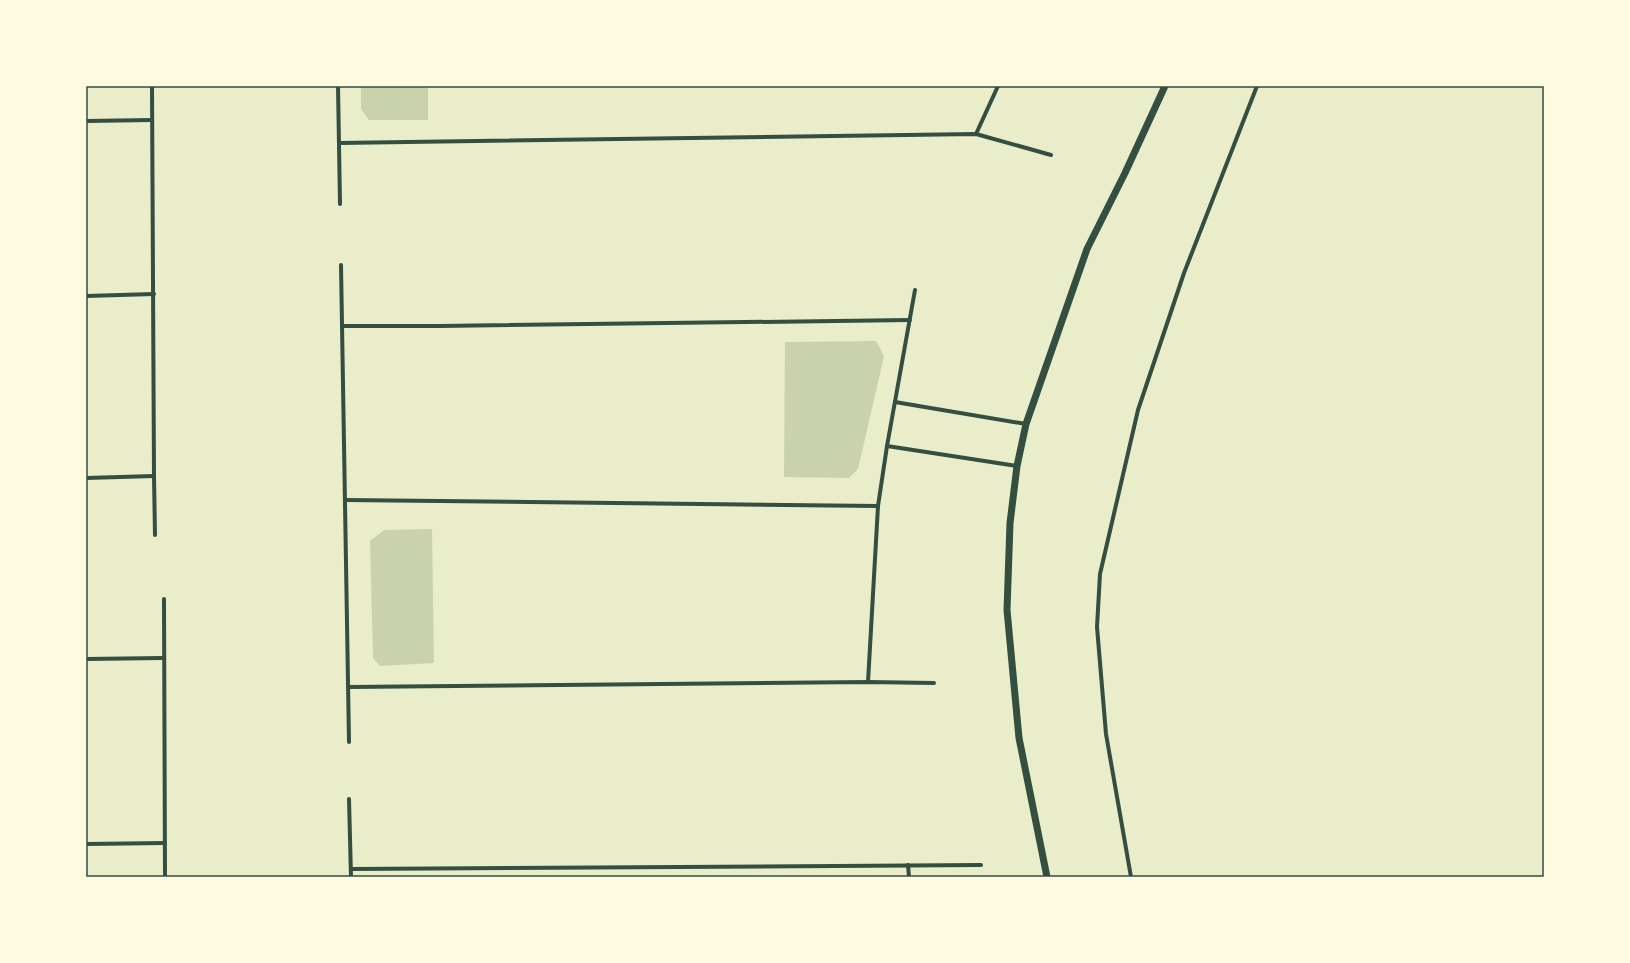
<svg xmlns="http://www.w3.org/2000/svg" width="1630" height="963" font-family="'Alegreya Sans',sans-serif">
  <rect width="100%" height="100%" fill="#e9edc9"/>
  <!-- green -->
  <g fill="#cad2ad">
    <polygon points="361,86 428,86 428,120 369,120 361,109"/>
    <polygon points="876,341 884,356 858,469 849,478 784,477 785,342"/>
    <polygon points="432,529 434,663 380,666 373,658 370,541 384,530"/>
  </g>
  <g fill="none" stroke-linecap="round" stroke-linejoin="round">
    <!-- minor -->
    <g stroke="#344e41" stroke-width="4">
      <polyline points="152,86 154,476 155,535"/>
      <polyline points="338,86 340,204"/>
      <polyline points="86,121 152,120"/>
      <polyline points="976,134 998,86"/>
      <polyline points="339,143 976,134 1051,155"/>
      <polyline points="341,265 349,742"/>
      <polyline points="86,296 154,294"/>
      <polyline points="342,326 439,326 910,320"/>
      <polyline points="895,402 1026,424"/>
      <polyline points="887,446 1017,466"/>
      <polyline points="86,478 154,476"/>
      <polyline points="345,500 878,506"/>
      <polyline points="164,599 165,877"/>
      <polyline points="86,659 163,658"/>
      <polyline points="868,682 878,506 887,446 915,290"/>
      <polyline points="348,687 868,682 934,683"/>
      <polyline points="349,799 351,877"/>
      <polyline points="86,844 165,843"/>
      <polyline points="908,865 909,877"/>
      <polyline points="351,869 981,865"/>
      <polyline points="1131,877 1106,734 1097,627 1100,574 1138,410 1184,273 1257,86"/>
    </g>
    <!-- tertiary -->
    <polyline stroke="#344e41" stroke-width="7" points="1047,877 1019,738 1007,610 1010,523 1017,466 1026,424 1087,249 1125,173 1165,86"/>
  </g>
  <!-- border -->
  <rect width="1630" height="963" fill="none" stroke="#fefae0" stroke-width="174"/>
  <rect x="87" y="87" width="1456" height="789" fill="none" stroke="#344e41" stroke-width="1.5"/>
</svg>
